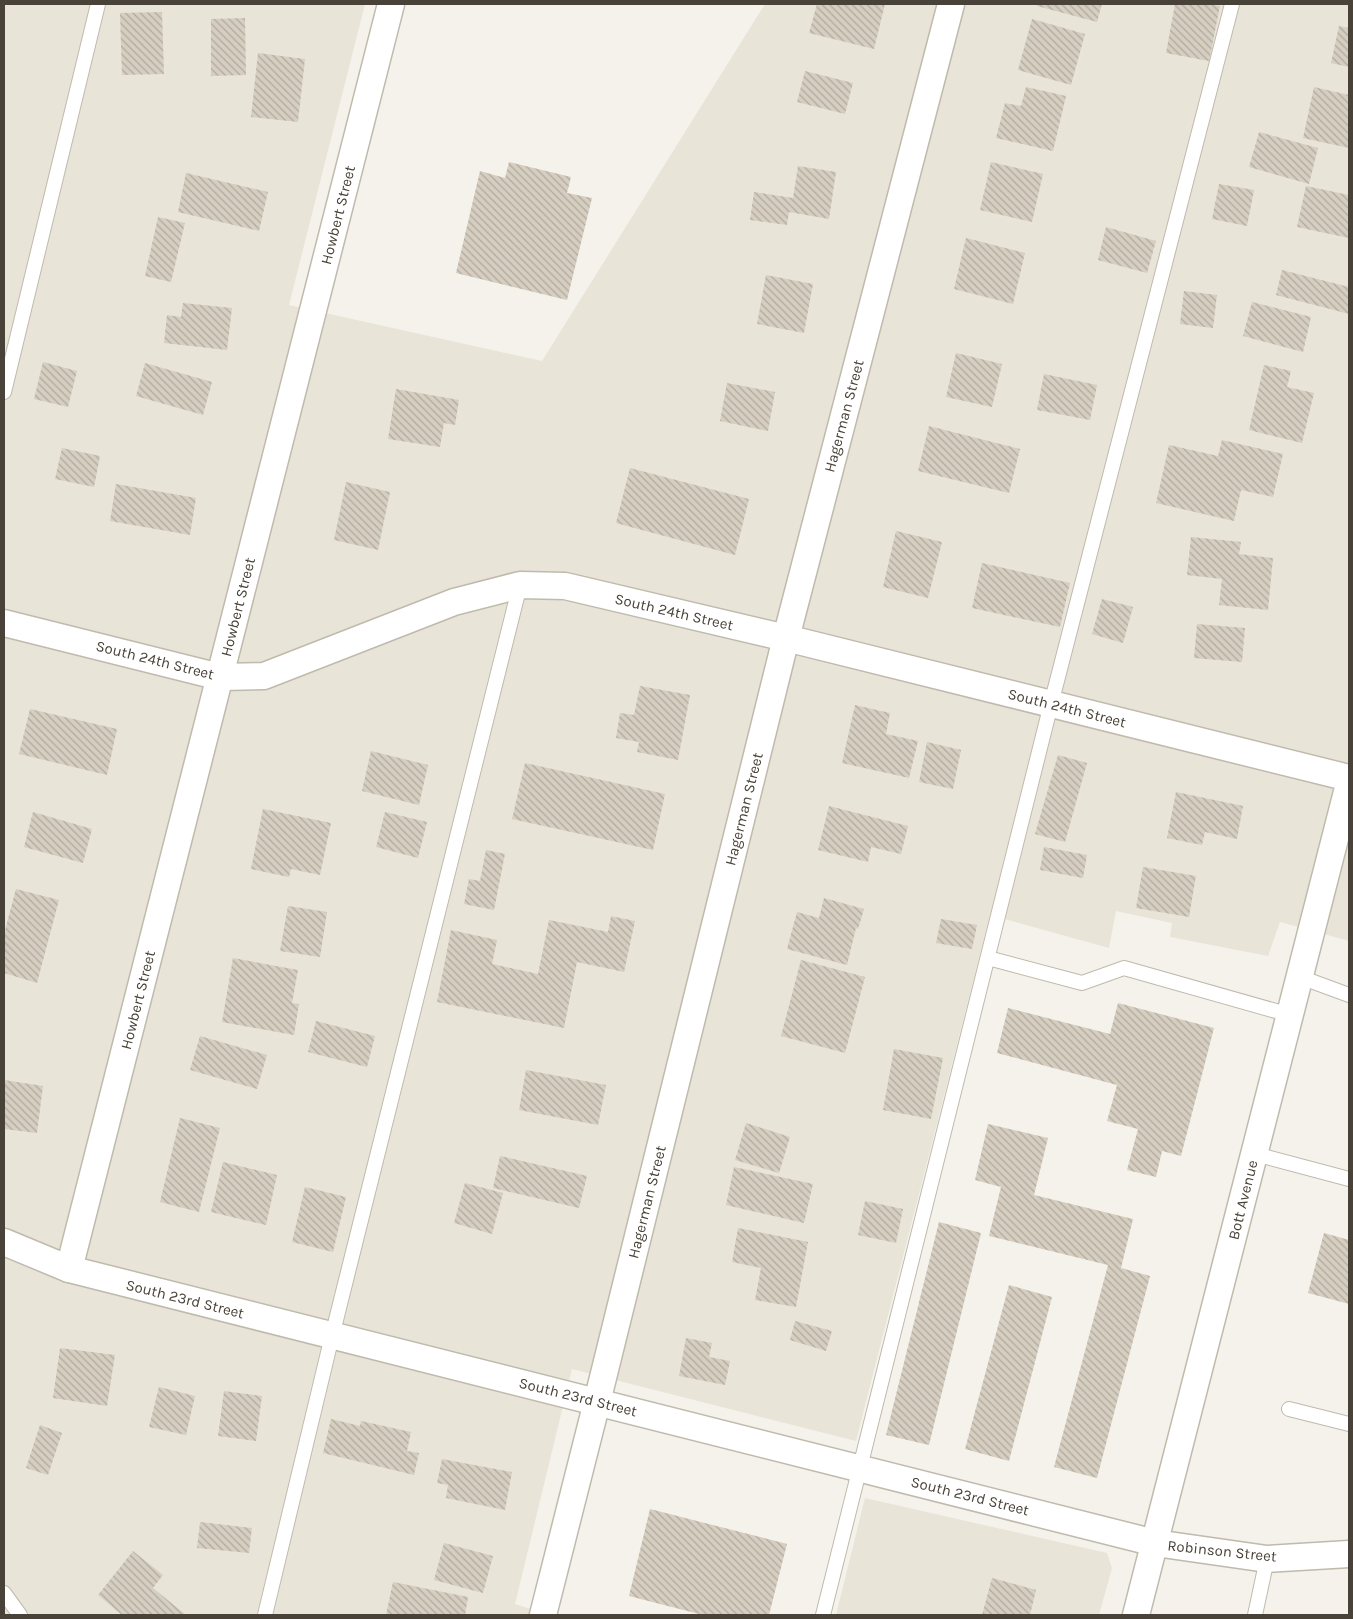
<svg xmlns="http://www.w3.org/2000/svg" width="1353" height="1619" font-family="Karla,sans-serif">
  <defs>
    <pattern id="building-back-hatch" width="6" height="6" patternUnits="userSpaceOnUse" patternTransform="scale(1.25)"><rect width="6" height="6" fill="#d6cec0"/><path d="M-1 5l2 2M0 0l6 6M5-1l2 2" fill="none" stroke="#b0a99d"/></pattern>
  </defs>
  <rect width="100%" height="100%" fill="#f4f2ea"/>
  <!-- residential -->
  <g fill="#e8e4d8">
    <polygon points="4,4 365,4 289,305 542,361 765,4 1349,4 1349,941 1280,922 1268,956 1170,937 1172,923 1116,911 1109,948 990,915 856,1441 572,1369 515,1604 550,1615 4,1615"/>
    <polygon points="865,1498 1107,1553 1112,1568 1099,1615 836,1615"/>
  </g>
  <!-- building -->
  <g fill="url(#building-back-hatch)">
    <polygon points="817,4 885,4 874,49 809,33"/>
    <polygon points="1037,4 1102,4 1097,22 1037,6"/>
    <polygon points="1175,4 1208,4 1220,6 1209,61 1166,53"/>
    <polygon points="162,12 164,74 122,75 120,13"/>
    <polygon points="245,18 246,75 211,76 211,19"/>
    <polygon points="1032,19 1085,34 1071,85 1018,70"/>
    <polygon points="1339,26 1349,28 1349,67 1331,63"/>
    <polygon points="258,53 305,59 298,122 251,117"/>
    <polygon points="805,71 853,83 845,114 797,102"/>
    <polygon points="1026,87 1066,96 1053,151 996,138 1005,103 1021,106"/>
    <polygon points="1314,87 1349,95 1349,148 1303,138"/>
    <polygon points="1259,132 1318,148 1309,184 1249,167"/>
    <polygon points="509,162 571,177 567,193 592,198 567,300 456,273 480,171 505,178"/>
    <polygon points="991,162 1043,174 1032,222 980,210"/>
    <polygon points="798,166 836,172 829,219 789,212 787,225 750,220 754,192 793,198"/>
    <polygon points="186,173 268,192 259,231 178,212"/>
    <polygon points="1219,184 1254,190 1247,226 1212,219"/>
    <polygon points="1306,186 1349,195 1349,238 1297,227"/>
    <polygon points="158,217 185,223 171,282 145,276"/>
    <polygon points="1106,227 1156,241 1147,273 1098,260"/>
    <polygon points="966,238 1025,253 1013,304 954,289"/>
    <polygon points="1282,270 1349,287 1349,314 1276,295"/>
    <polygon points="766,275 813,284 804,333 757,324"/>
    <polygon points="1184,291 1217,295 1213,328 1180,324"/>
    <polygon points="1252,302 1311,317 1303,352 1243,336"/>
    <polygon points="183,303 232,308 227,350 164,343 167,315 181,317"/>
    <polygon points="956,353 1002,364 992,407 946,397"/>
    <polygon points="43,362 77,371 68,407 34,399"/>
    <polygon points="145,363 212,382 203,415 136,396"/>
    <polygon points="1264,365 1291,371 1287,387 1314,393 1302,443 1249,430"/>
    <polygon points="1044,374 1097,385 1090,420 1037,410"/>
    <polygon points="727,383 775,392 768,431 720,421"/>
    <polygon points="396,389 459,400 455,425 444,423 440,447 388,439"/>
    <polygon points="929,426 1020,449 1009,493 918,471"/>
    <polygon points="1222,440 1283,454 1273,497 1241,490 1234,521 1156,503 1169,445 1218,456"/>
    <polygon points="62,448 100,456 94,487 55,479"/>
    <polygon points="630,468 749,499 735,555 616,523"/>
    <polygon points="346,482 390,492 378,550 334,540"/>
    <polygon points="116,484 196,498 190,535 110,521"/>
    <polygon points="896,531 942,542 928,598 883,587"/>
    <polygon points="1191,537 1241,542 1239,554 1273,558 1268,610 1219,605 1222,579 1187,575"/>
    <polygon points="982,563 1070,583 1060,627 972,608"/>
    <polygon points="1102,599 1133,607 1123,643 1092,634"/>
    <polygon points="1197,624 1245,628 1242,662 1194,658"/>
    <polygon points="640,686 690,695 678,760 637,752 639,742 616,738 620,713 634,715"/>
    <polygon points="855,705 890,713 886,734 918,741 909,778 842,763"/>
    <polygon points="30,709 117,729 107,775 19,754"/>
    <polygon points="927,742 961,750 953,789 919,782"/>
    <polygon points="371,751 428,765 419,805 362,791"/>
    <polygon points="1058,755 1087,763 1065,842 1035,834"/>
    <polygon points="525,763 665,794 653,850 512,819"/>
    <polygon points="1176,792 1243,806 1237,839 1205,832 1202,845 1167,838"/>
    <polygon points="829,806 908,826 901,854 871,847 868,862 818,850"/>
    <polygon points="263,809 331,823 320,875 291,869 289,877 251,869"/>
    <polygon points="33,812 92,829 83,863 24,847"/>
    <polygon points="385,812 427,822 418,858 376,847"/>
    <polygon points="1044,847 1087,855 1083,878 1040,870"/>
    <polygon points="486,850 505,854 494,910 464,904 469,879 480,881"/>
    <polygon points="1143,867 1196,876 1189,917 1136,908"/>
    <polygon points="16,889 59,900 37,983 4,973 4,934"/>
    <polygon points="824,898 864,909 858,929 856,928 847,965 787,949 797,912 819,918"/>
    <polygon points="288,906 327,912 320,957 280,951"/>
    <polygon points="611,916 635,921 624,972 577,962 564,1028 437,1002 451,930 497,940 492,964 538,974 549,920 608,932"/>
    <polygon points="941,919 977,925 972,949 936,943"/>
    <polygon points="233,958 298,970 292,1003 299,1004 294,1035 222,1022"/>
    <polygon points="801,960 865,977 845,1053 781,1036"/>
    <polygon points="1118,1003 1214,1028 1181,1156 1162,1151 1156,1177 1127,1170 1138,1129 1107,1121 1117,1085 997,1053 1008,1008 1110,1034"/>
    <polygon points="316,1021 375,1036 367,1067 308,1052"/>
    <polygon points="200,1036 267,1055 257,1089 190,1070"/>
    <polygon points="894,1049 943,1058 931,1119 883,1110"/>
    <polygon points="526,1070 606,1085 598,1125 519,1110"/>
    <polygon points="4,1080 43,1086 37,1133 4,1129"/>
    <polygon points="180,1118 220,1128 199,1212 160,1202"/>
    <polygon points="746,1123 790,1137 779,1173 735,1160"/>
    <polygon points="988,1124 1048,1138 1034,1195 1133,1219 1121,1268 1150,1276 1097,1478 1054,1467 1108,1265 989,1236 1001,1187 975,1180"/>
    <polygon points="500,1156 587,1176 579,1208 493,1188"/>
    <polygon points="223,1162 277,1175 266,1225 211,1212"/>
    <polygon points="734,1167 813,1184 804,1223 726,1205"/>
    <polygon points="465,1183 503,1193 492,1234 454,1223"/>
    <polygon points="305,1187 346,1197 333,1252 292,1242"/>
    <polygon points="865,1201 903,1209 896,1243 858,1235"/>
    <polygon points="939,1222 981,1233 929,1445 886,1435"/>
    <polygon points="738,1228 808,1242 796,1307 755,1300 761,1268 732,1262"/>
    <polygon points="1324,1233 1349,1240 1349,1304 1308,1293"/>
    <polygon points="1009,1285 1052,1297 1009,1461 965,1449"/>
    <polygon points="795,1321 832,1331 826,1351 790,1340"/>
    <polygon points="686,1338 712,1343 709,1357 730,1361 725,1385 679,1376"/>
    <polygon points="60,1348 115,1355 107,1406 53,1398"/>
    <polygon points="159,1387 195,1396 186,1435 149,1427"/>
    <polygon points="224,1391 262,1396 256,1441 218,1436"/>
    <polygon points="331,1419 360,1426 361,1421 411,1432 407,1451 419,1453 414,1475 323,1453"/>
    <polygon points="40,1425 62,1433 48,1475 26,1468"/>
    <polygon points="442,1459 512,1472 505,1510 446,1498 448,1485 437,1483"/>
    <polygon points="650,1509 787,1544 769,1615 703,1615 629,1596"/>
    <polygon points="200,1522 252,1528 249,1553 197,1548"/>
    <polygon points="444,1543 493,1556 483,1593 434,1580"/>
    <polygon points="133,1551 163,1575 153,1588 186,1615 122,1615 98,1595"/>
    <polygon points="992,1578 1036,1590 1030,1615 982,1615"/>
    <polygon points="393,1582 468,1597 465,1615 386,1615"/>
  </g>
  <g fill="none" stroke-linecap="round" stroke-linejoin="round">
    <defs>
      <g id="service">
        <polyline points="4,392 98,4"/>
        <polyline points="988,958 1082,983 1124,968 1290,1015"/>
        <polyline points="1300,977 1349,995"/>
        <polyline points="1255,1154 1349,1179"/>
        <polyline points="1289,1409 1349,1424"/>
        <polyline points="4,1593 20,1615"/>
        <polyline points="265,1615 332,1336 520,585"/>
        <polyline points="823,1615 1051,704 1232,4"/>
        <polyline points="1255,1615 1267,1559"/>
      </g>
      <g id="minor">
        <polyline points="4,623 220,677 264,676 454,602 520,585 565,586 786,638 1349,778"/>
        <polyline points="4,1242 69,1269 1155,1543 1267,1559 1349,1554"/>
        <polyline points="69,1269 391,4"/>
        <polyline points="543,1615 597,1402 786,638 951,4"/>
        <polyline points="1136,1615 1349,784"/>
      </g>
    </defs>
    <!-- service casing -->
    <use href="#service" stroke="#c0baad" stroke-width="16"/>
    <!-- minor casing -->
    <use href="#minor" stroke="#c0baad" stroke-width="29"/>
    <!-- service -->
    <use href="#service" stroke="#fff" stroke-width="14"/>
    <!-- minor -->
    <use href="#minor" stroke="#fff" stroke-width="26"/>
  </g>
  <g text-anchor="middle" stroke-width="4.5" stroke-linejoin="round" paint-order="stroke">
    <!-- street labels -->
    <g font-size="15" fill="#484238" stroke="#fff">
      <text transform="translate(338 215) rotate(-76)" y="5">Howbert Street</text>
      <text transform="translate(844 416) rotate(-75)" y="5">Hagerman Street</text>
      <text transform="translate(238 607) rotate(-76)" y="5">Howbert Street</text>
      <text transform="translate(674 612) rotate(13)" y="5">South 24th Street</text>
      <text transform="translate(155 660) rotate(14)" y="5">South 24th Street</text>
      <text transform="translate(1067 708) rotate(14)" y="5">South 24th Street</text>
      <text transform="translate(744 809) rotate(-76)" y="5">Hagerman Street</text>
      <text transform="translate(138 1000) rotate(-76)" y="5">Howbert Street</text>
      <text transform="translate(1243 1200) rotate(-76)" y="5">Bott Avenue</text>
      <text transform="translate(647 1202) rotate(-76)" y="5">Hagerman Street</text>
      <text transform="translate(185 1299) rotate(14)" y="5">South 23rd Street</text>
      <text transform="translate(578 1397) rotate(14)" y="5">South 23rd Street</text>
      <text transform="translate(970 1496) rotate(14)" y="5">South 23rd Street</text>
      <text transform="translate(1222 1551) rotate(6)" y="5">Robinson Street</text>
    </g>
  </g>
  <!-- border -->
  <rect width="1353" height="1619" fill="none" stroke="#484238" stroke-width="10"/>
</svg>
